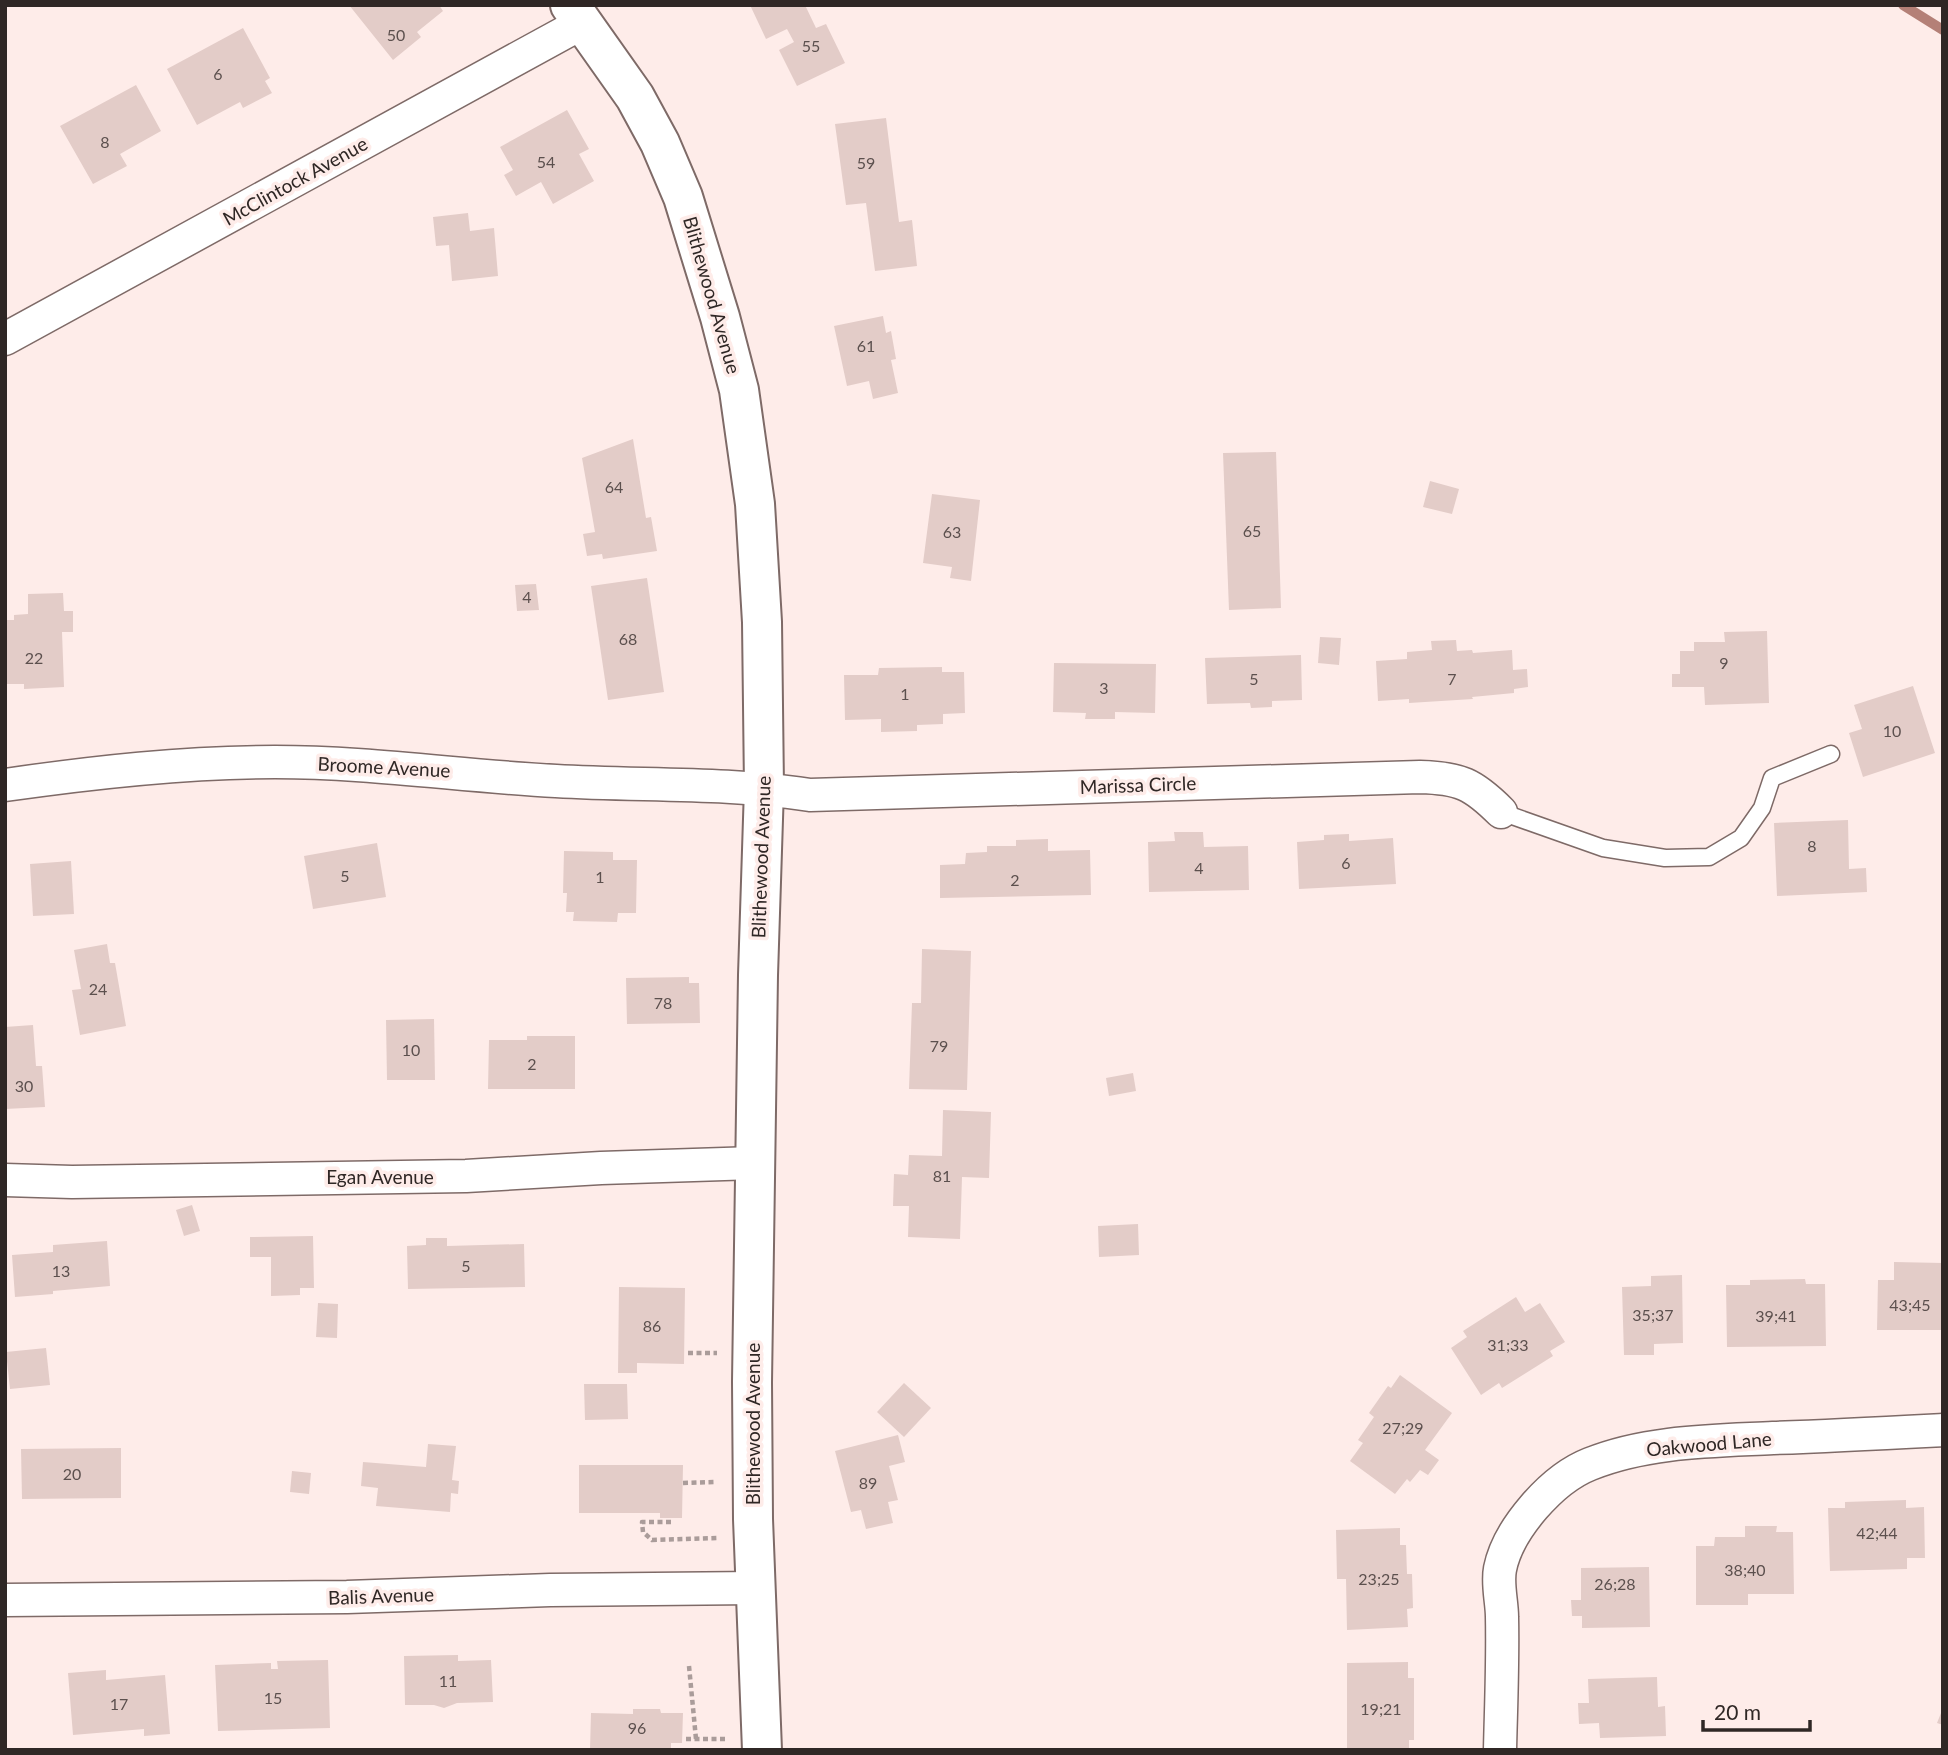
<svg xmlns="http://www.w3.org/2000/svg" width="1948" height="1755" font-family="Lato,sans-serif">
  <rect width="100%" height="100%" fill="#feece9"/>
  <g fill="none" stroke-linecap="round" stroke-linejoin="round">
    <!-- stream -->
    <polyline stroke="#b48077" stroke-width="10" points="1903,5 1943,30"/>
  </g>
  <!-- building -->
  <g fill="#e3ccc8">
    <polygon points="349,5 439,5 443,11 417,32 421,37 393,60"/>
    <polygon points="750,5 805,5 816,28 826,24 845,63 797,86 779,50 794,42 787,29 766,39"/>
    <polygon points="243,28 270,78 265,81 272,93 243,108 240,102 197,125 167,69"/>
    <polygon points="136,85 161,131 120,154 127,166 93,184 60,126"/>
    <polygon points="567,110 589,149 579,154 594,181 553,204 541,182 516,196 504,175 513,170 500,147"/>
    <polygon points="886,118 899,222 912,220 917,266 875,271 866,203 846,205 835,124"/>
    <polygon points="468,213 470,231 494,228 498,276 452,281 449,245 436,246 433,217"/>
    <polygon points="883,316 886,333 891,331 896,359 891,360 898,393 873,399 869,381 847,386 834,326"/>
    <polygon points="633,439 646,518 651,517 657,551 603,559 602,554 587,556 583,534 595,532 582,458"/>
    <polygon points="1276,452 1281,608 1229,610 1223,453"/>
    <polygon points="1430,481 1459,489 1452,514 1423,507"/>
    <polygon points="932,494 980,500 971,581 950,578 952,567 923,563"/>
    <polygon points="647,578 664,692 608,700 591,586"/>
    <polygon points="536,584 539,610 517,611 515,585"/>
    <polygon points="63,593 64,611 73,611 73,632 62,632 64,687 24,689 24,684 5,684 5,620 14,620 14,615 28,614 28,594"/>
    <polygon points="1767,631 1769,703 1705,705 1704,687 1672,687 1672,674 1680,674 1680,651 1694,651 1694,642 1725,642 1724,632"/>
    <polygon points="1320,637 1341,638 1339,665 1318,663"/>
    <polygon points="1456,640 1457,651 1472,650 1473,653 1512,650 1513,670 1527,669 1528,687 1514,689 1514,693 1472,697 1473,699 1409,703 1409,699 1378,701 1376,661 1407,659 1407,652 1432,650 1431,641"/>
    <polygon points="1301,655 1302,700 1272,701 1272,707 1251,708 1250,703 1207,704 1205,658"/>
    <polygon points="1054,663 1156,664 1155,713 1115,712 1115,719 1085,719 1086,713 1053,712"/>
    <polygon points="942,667 942,672 964,672 965,713 943,714 943,724 917,725 917,731 881,732 881,719 845,720 844,675 878,675 879,668"/>
    <polygon points="1913,686 1935,753 1863,777 1849,733 1862,729 1854,705"/>
    <polygon points="1848,820 1849,869 1866,868 1867,892 1777,896 1774,823"/>
    <polygon points="1174,832 1203,832 1204,847 1248,846 1249,890 1149,892 1148,842 1175,841"/>
    <polygon points="1349,834 1349,841 1393,838 1396,884 1299,889 1297,842 1324,840 1324,835"/>
    <polygon points="1048,839 1048,851 1090,850 1091,895 940,898 940,865 965,864 966,853 987,852 987,846 1016,846 1016,840"/>
    <polygon points="377,843 386,897 313,909 304,856"/>
    <polygon points="564,851 613,852 613,860 637,860 636,913 618,913 617,922 573,921 574,912 566,912 567,893 563,893"/>
    <polygon points="71,861 74,914 33,916 30,864"/>
    <polygon points="107,944 110,963 115,963 126,1026 80,1035 72,990 81,989 74,950"/>
    <polygon points="922,949 971,951 967,1090 909,1089 912,1003 921,1003"/>
    <polygon points="689,977 689,983 699,983 700,1023 627,1024 626,978"/>
    <polygon points="434,1019 435,1080 387,1080 386,1020"/>
    <polygon points="33,1025 36,1066 42,1066 45,1107 5,1109 5,1027"/>
    <polygon points="527,1036 575,1036 575,1089 488,1089 489,1040 527,1040"/>
    <polygon points="1133,1073 1136,1091 1109,1096 1106,1078"/>
    <polygon points="943,1110 991,1112 989,1178 962,1177 960,1239 908,1237 909,1206 893,1206 894,1174 908,1175 909,1155 942,1156"/>
    <polygon points="192,1205 200,1231 184,1236 176,1210"/>
    <polygon points="1138,1224 1139,1255 1099,1257 1098,1226"/>
    <polygon points="313,1236 314,1288 300,1288 300,1295 271,1296 271,1257 250,1257 250,1237"/>
    <polygon points="426,1238 447,1238 447,1246 524,1244 525,1287 408,1289 407,1246 426,1245"/>
    <polygon points="107,1241 110,1286 53,1291 53,1294 15,1297 12,1255 53,1252 53,1245"/>
    <polygon points="1894,1262 1943,1263 1943,1330 1877,1330 1878,1280 1894,1280"/>
    <polygon points="1682,1275 1683,1343 1654,1344 1654,1355 1624,1355 1622,1287 1651,1286 1651,1276"/>
    <polygon points="1805,1279 1806,1284 1825,1284 1826,1346 1727,1347 1726,1285 1750,1285 1750,1280"/>
    <polygon points="619,1287 685,1288 684,1364 637,1363 637,1373 618,1373"/>
    <polygon points="1516,1297 1525,1312 1540,1303 1565,1342 1550,1351 1553,1356 1502,1388 1499,1383 1481,1395 1451,1348 1467,1337 1463,1331"/>
    <polygon points="318,1303 338,1304 337,1338 316,1337"/>
    <polygon points="46,1348 50,1385 10,1389 6,1352"/>
    <polygon points="1400,1375 1452,1413 1425,1450 1439,1460 1428,1475 1420,1470 1410,1482 1407,1479 1395,1494 1350,1461 1363,1443 1358,1440 1374,1417 1369,1413 1388,1386 1391,1388"/>
    <polygon points="904,1383 931,1408 904,1437 877,1412"/>
    <polygon points="584,1384 627,1384 628,1419 585,1420"/>
    <polygon points="898,1435 905,1462 889,1466 898,1500 888,1502 893,1523 866,1529 861,1510 851,1512 835,1451"/>
    <polygon points="428,1444 456,1446 452,1480 459,1481 458,1494 451,1493 450,1512 376,1506 378,1488 361,1486 363,1462 426,1467"/>
    <polygon points="121,1448 121,1498 22,1499 21,1449"/>
    <polygon points="579,1465 683,1465 682,1518 660,1518 660,1513 579,1513"/>
    <polygon points="292,1471 311,1473 309,1494 290,1492"/>
    <polygon points="1906,1500 1906,1508 1924,1507 1925,1558 1907,1558 1907,1569 1830,1571 1828,1508 1845,1508 1845,1502"/>
    <polygon points="1745,1526 1777,1526 1776,1532 1793,1532 1794,1594 1748,1594 1748,1605 1696,1605 1696,1546 1714,1546 1715,1537 1745,1537"/>
    <polygon points="1400,1528 1400,1545 1406,1545 1407,1574 1412,1574 1413,1608 1407,1609 1408,1627 1347,1630 1346,1579 1337,1579 1336,1530"/>
    <polygon points="1649,1567 1650,1627 1582,1628 1582,1616 1572,1616 1571,1600 1581,1600 1581,1568"/>
    <polygon points="458,1655 458,1661 491,1660 493,1702 457,1703 444,1708 434,1705 405,1705 404,1656"/>
    <polygon points="328,1660 330,1728 218,1731 215,1665 271,1663 271,1669 278,1669 277,1661"/>
    <polygon points="1408,1662 1408,1678 1414,1678 1414,1740 1409,1740 1409,1750 1347,1750 1347,1663"/>
    <polygon points="106,1670 106,1680 165,1675 170,1734 144,1736 144,1729 73,1735 68,1673"/>
    <polygon points="1657,1677 1658,1707 1665,1706 1666,1736 1600,1738 1599,1723 1579,1724 1578,1703 1589,1703 1588,1679"/>
    <polygon points="1943,1708 1943,1725 1937,1723"/>
    <polygon points="633,1709 660,1709 661,1713 683,1713 682,1743 671,1743 671,1750 590,1750 591,1713 633,1714"/>
  </g>
  <g fill="none" stroke-linecap="round" stroke-linejoin="round">
    <defs>
      <polyline id="service" points="1501,812 1603,848 1665,858 1709,857 1741,838 1762,808 1772,778 1831,754"/>
      <g id="minor">
        <polyline points="5,339 584,22"/>
        <path d="M5 785C95 772 184 762 275 762 369 762 462 776 556 781 640 786 726 782 810 795L1420 777C1460 778 1473 784 1501 812"/>
        <polyline points="5,1180 72,1182 466,1176 601,1168 755,1163"/>
        <polyline points="5,1600 347,1597 550,1590 756,1588"/>
        <path d="M1500 1750C1501 1706 1503 1661 1502 1617 1502 1602 1497 1584 1500 1569 1508 1529 1552 1479 1590 1464 1647 1441 1713 1441 1773 1438 1830 1436 1886 1433 1943 1430"/>
      </g>
      <polyline id="tertiary" points="570,5 635,97 660,143 683,197 720,317 739,390 755,504 762,622 764,788 758,975 752,1382 753,1519 762,1750"/>
    </defs>
    <!-- service casing -->
    <use href="#service" stroke="#7e6a67" stroke-width="19"/>
    <!-- minor casing -->
    <use href="#minor" stroke="#7e6a67" stroke-width="35"/>
    <!-- tertiary casing -->
    <use href="#tertiary" stroke="#7e6a67" stroke-width="42"/>
    <!-- path -->
    <g stroke="#aa9c9a" stroke-width="4.5" stroke-dasharray="5 3.5" stroke-linecap="butt">
      <polyline points="688,1353 717,1353"/>
      <polyline points="683,1483 717,1482"/>
      <polyline points="671,1522 642,1522 643,1532 652,1540 717,1538"/>
      <polyline points="689,1666 696,1739"/>
      <polyline points="686,1739 725,1739"/>
    </g>
    <!-- service -->
    <use href="#service" stroke="#fff" stroke-width="16"/>
    <!-- minor -->
    <use href="#minor" stroke="#fff" stroke-width="32"/>
    <!-- tertiary -->
    <use href="#tertiary" stroke="#fff" stroke-width="38"/>
  </g>
  <g text-anchor="middle" stroke-width="7" stroke-linejoin="round" paint-order="stroke">
    <!-- number labels -->
    <g font-size="16" fill="#5c504e">
      <text x="396" y="41">50</text>
      <text x="811" y="52">55</text>
      <text x="218" y="80">6</text>
      <text x="105" y="148">8</text>
      <text x="546" y="168">54</text>
      <text x="866" y="169">59</text>
      <text x="866" y="352">61</text>
      <text x="614" y="493">64</text>
      <text x="1252" y="537">65</text>
      <text x="952" y="538">63</text>
      <text x="527" y="603">4</text>
      <text x="628" y="645">68</text>
      <text x="34" y="664">22</text>
      <text x="1724" y="669">9</text>
      <text x="1254" y="685">5</text>
      <text x="1452" y="685">7</text>
      <text x="1104" y="694">3</text>
      <text x="905" y="700">1</text>
      <text x="1892" y="737">10</text>
      <text x="1812" y="852">8</text>
      <text x="1346" y="869">6</text>
      <text x="1199" y="874">4</text>
      <text x="345" y="882">5</text>
      <text x="600" y="883">1</text>
      <text x="1015" y="886">2</text>
      <text x="98" y="995">24</text>
      <text x="663" y="1009">78</text>
      <text x="939" y="1052">79</text>
      <text x="411" y="1056">10</text>
      <text x="532" y="1070">2</text>
      <text x="24" y="1092">30</text>
      <text x="942" y="1182">81</text>
      <text x="466" y="1272">5</text>
      <text x="61" y="1277">13</text>
      <text x="1910" y="1311">43;45</text>
      <text x="1653" y="1321">35;37</text>
      <text x="1776" y="1322">39;41</text>
      <text x="652" y="1332">86</text>
      <text x="1508" y="1351">31;33</text>
      <text x="1403" y="1434">27;29</text>
      <text x="72" y="1480">20</text>
      <text x="868" y="1489">89</text>
      <text x="1877" y="1539">42;44</text>
      <text x="1745" y="1576">38;40</text>
      <text x="1379" y="1585">23;25</text>
      <text x="1615" y="1590">26;28</text>
      <text x="448" y="1687">11</text>
      <text x="273" y="1704">15</text>
      <text x="119" y="1710">17</text>
      <text x="1381" y="1715">19;21</text>
      <text x="637" y="1734">96</text>
    </g>
    <!-- street labels -->
    <g font-size="19" fill="#2f2725" stroke="#feece9">
      <text transform="translate(295 181) rotate(-29)" y="7">McClintock Avenue</text>
      <text transform="translate(712 295) rotate(74)" y="7">Blithewood Avenue</text>
      <text transform="translate(384 767) rotate(3)" y="7">Broome Avenue</text>
      <text transform="translate(1138 785) rotate(-2)" y="7">Marissa Circle</text>
      <text transform="translate(761 857) rotate(-88)" y="7">Blithewood Avenue</text>
      <text x="380" y="1184">Egan Avenue</text>
      <text transform="translate(753 1424) rotate(-90)" y="7">Blithewood Avenue</text>
      <text transform="translate(1709 1444) rotate(-5)" y="7">Oakwood Lane</text>
      <text transform="translate(381 1596) rotate(-2)" y="7">Balis Avenue</text>
    </g>
  </g>
  <!-- border -->
  <rect width="1948" height="1755" fill="none" stroke="#2f2725" stroke-width="14"/>
  <!-- scale -->
  <path d="M1703 1720v10h107v-10" fill="none" stroke="#2f2725" stroke-width="3.5"/>
  <text x="1714" y="1720" font-size="21" fill="#2f2725" stroke="#feece9" stroke-width="5" paint-order="stroke">20 m</text>
</svg>
